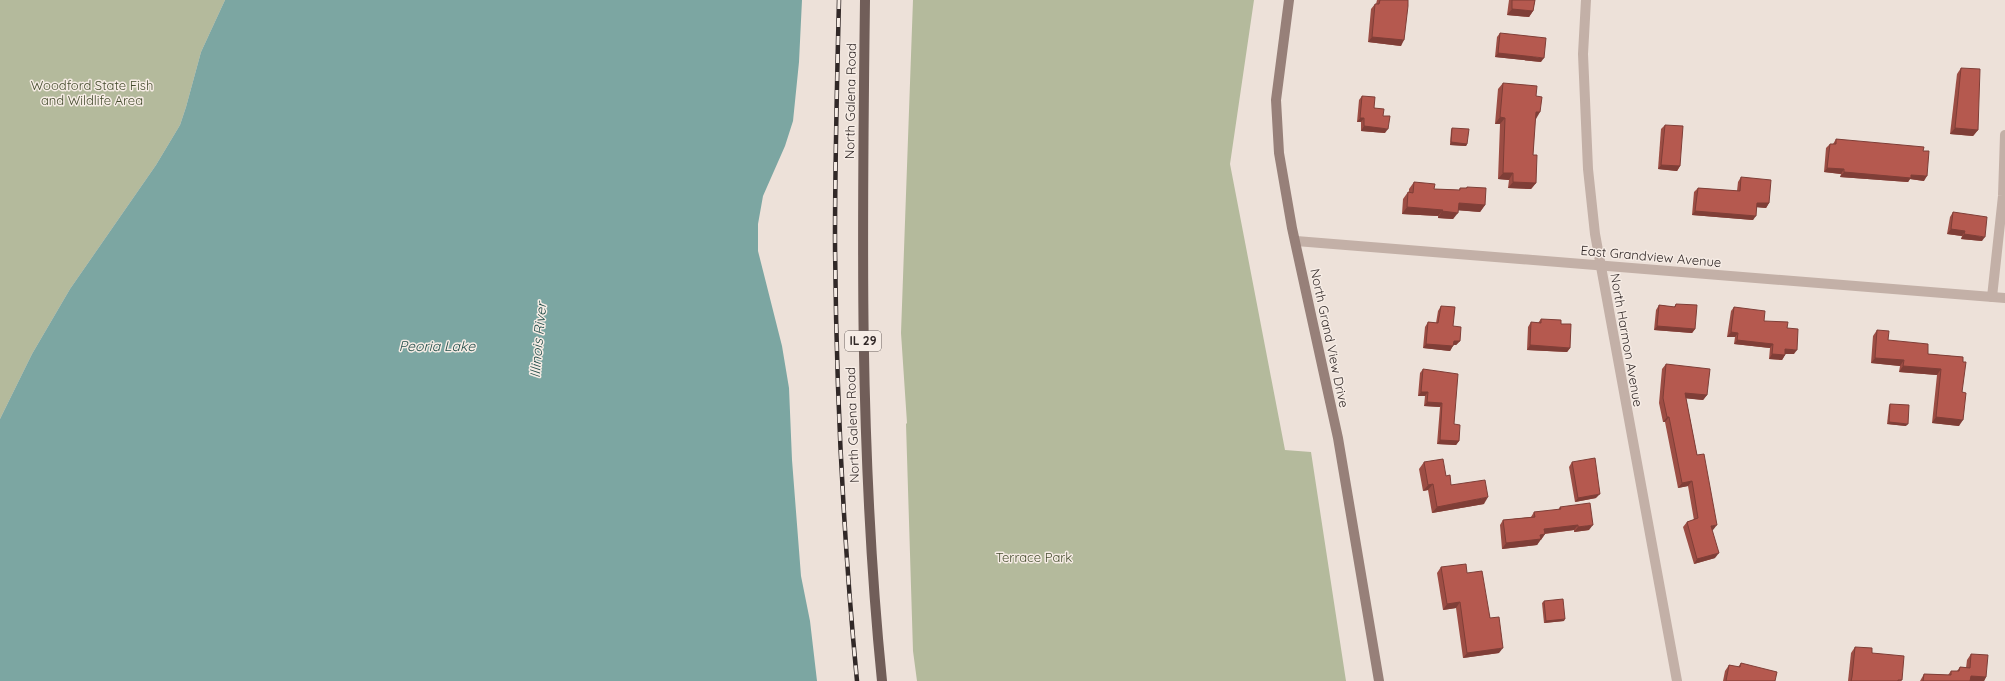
<svg xmlns="http://www.w3.org/2000/svg" width="2005" height="681" font-family="Quicksand,sans-serif">
  <rect width="100%" height="100%" fill="#ede1d9"/>
  <!-- green -->
  <g fill="#b4ba9c">
    <polygon points="0,0 225,0 201,52 186,107 180,125 156,165 70,289 32,354 0,419"/>
    <polygon points="913,0 1254,0 1230,164 1285,450 1311,452 1346,681 917,681 913,651 906,424 907,423 901,333"/>
  </g>
  <!-- water -->
  <polygon fill="#7ca6a2" points="225,0 802,0 799,62 793,121 785,146 763,196 758,224 758,251 782,346 789,388 792,460 801,576 810,621 817,681 0,681 0,419 32,354 70,289 156,165 180,125 186,107 201,52"/>
  <g fill="none" stroke-linecap="round" stroke-linejoin="round">
    <!-- street -->
    <g stroke="#c3b0a7" stroke-width="10">
      <polyline points="1586,0 1583,54 1588,169 1595,234 1677,681"/>
      <polyline points="1296,241 2005,298"/>
      <polyline points="1992,297 2003,196 2005,135"/>
    </g>
    <!-- secondary -->
    <polyline stroke="#978079" stroke-width="10" points="1289,0 1276,100 1279,153 1292,228 1338,438 1379,681"/>
    <!-- primary -->
    <path stroke="#715e59" stroke-width="10" d="M865 0C862 227 859 454 882 681"/>
    <defs>
      <path id="rail" d="M839 0C837 80 835 160 835 240 836 387 843 535 857 681"/>
    </defs>
    <!-- rail casing -->
    <use href="#rail" stroke="#312827" stroke-width="4.5"/>
    <!-- rail -->
    <use href="#rail" stroke="#f6ece5" stroke-width="3" stroke-dasharray="9" stroke-linecap="butt"/>
  </g>
  <!-- wall -->
  <g fill="#9c4d44">
    <polygon points="1377,0 1408,0 1401,46 1368,42 1371,9 1375,4 1376,4"/>
    <polygon points="1509,0 1535,0 1533,11 1529,17 1507,15"/>
    <polygon points="1500,33 1541,62 1495,57 1497,37"/>
    <polygon points="1961,68 1978,130 1973,136 1950,134 1957,74"/>
    <polygon points="1503,83 1536,119 1535,119 1533,155 1536,183 1531,189 1508,188 1509,180 1498,179 1500,124 1495,124 1498,89"/>
    <polygon points="1362,96 1383,116 1385,133 1361,131 1361,122 1357,122 1359,100"/>
    <polygon points="1665,125 1680,166 1677,171 1658,169 1661,129"/>
    <polygon points="1452,128 1467,144 1466,146 1450,145 1451,130"/>
    <polygon points="1836,139 1923,151 1924,181 1910,179 1908,182 1840,177 1841,174 1824,172 1826,148 1830,144 1833,144"/>
    <polygon points="1741,177 1769,203 1766,208 1757,207 1753,220 1692,215 1694,192 1698,188 1737,191 1738,182"/>
    <polygon points="1414,182 1434,189 1459,190 1460,188 1466,188 1467,187 1485,205 1480,212 1458,210 1453,219 1438,218 1438,216 1402,214 1403,199 1408,192 1409,192 1409,189"/>
    <polygon points="1953,212 1982,241 1961,239 1962,236 1947,234 1950,217"/>
    <polygon points="1676,304 1695,329 1692,333 1654,330 1656,310 1659,305 1674,307"/>
    <polygon points="1441,306 1453,326 1460,341 1456,345 1453,345 1450,351 1423,348 1425,327 1428,322 1436,323 1438,311"/>
    <polygon points="1734,307 1764,321 1787,328 1794,354 1785,354 1785,355 1782,360 1769,359 1770,348 1734,344 1735,337 1727,337 1731,311"/>
    <polygon points="1541,319 1561,324 1570,348 1567,352 1527,350 1528,327 1531,322 1538,323"/>
    <polygon points="1877,330 1888,340 1928,354 1963,357 1959,426 1932,423 1937,375 1899,372 1900,366 1871,363 1873,336"/>
    <polygon points="1666,364 1707,395 1703,400 1686,398 1697,455 1713,530 1712,530 1715,558 1694,564 1683,527 1687,522 1694,520 1688,486 1678,488 1665,422 1663,422 1659,403 1662,369"/>
    <polygon points="1423,369 1454,424 1459,441 1456,445 1437,444 1440,407 1424,406 1425,396 1418,396 1420,373"/>
    <polygon points="1890,404 1906,426 1887,424 1889,406"/>
    <polygon points="1424,462 1446,476 1451,485 1484,504 1432,513 1428,490 1423,491 1419,469"/>
    <polygon points="1572,462 1596,498 1575,502 1569,467"/>
    <polygon points="1560,507 1589,530 1574,532 1574,530 1545,534 1541,540 1540,540 1537,545 1502,549 1500,525 1503,520 1531,517 1534,512 1558,510"/>
    <polygon points="1441,567 1467,573 1490,618 1499,653 1463,658 1456,608 1443,610 1437,573"/>
    <polygon points="1544,601 1564,621 1544,623 1542,603"/>
    <polygon points="1855,647 1872,653 1902,681 1848,681 1851,653"/>
    <polygon points="1971,654 1986,677 1984,681 1920,681 1924,674 1948,675 1951,671 1957,671 1960,667 1966,668 1967,660"/>
    <polygon points="1741,663 1775,681 1723,681 1725,671 1729,665 1738,667"/>
  </g>
  <!-- shaded-wall -->
  <g fill="#7f3e37">
    <polygon points="1512,9 1533,11 1529,17 1507,15"/>
    <polygon points="1372,37 1404,40 1401,46 1368,42"/>
    <polygon points="1498,53 1544,58 1541,62 1495,57"/>
    <polygon points="1536,112 1540,112 1536,119 1531,119"/>
    <polygon points="1500,117 1505,118 1500,124 1495,124"/>
    <polygon points="1360,118 1364,118 1361,122 1357,122"/>
    <polygon points="1364,126 1388,129 1385,133 1361,131"/>
    <polygon points="1955,128 1978,130 1973,136 1950,134"/>
    <polygon points="1451,142 1467,144 1466,146 1450,145"/>
    <polygon points="1661,165 1680,166 1677,171 1658,169"/>
    <polygon points="1827,168 1844,169 1841,174 1824,172"/>
    <polygon points="1844,172 1911,175 1927,176 1924,181 1910,179 1908,182 1840,177"/>
    <polygon points="1503,173 1513,173 1509,180 1498,179"/>
    <polygon points="1513,182 1536,183 1531,189 1508,188"/>
    <polygon points="1459,203 1485,205 1480,212 1454,210"/>
    <polygon points="1757,203 1769,203 1766,208 1754,207"/>
    <polygon points="1407,207 1443,210 1438,216 1402,214"/>
    <polygon points="1442,211 1458,213 1453,219 1438,218"/>
    <polygon points="1695,211 1756,216 1753,220 1692,215"/>
    <polygon points="1951,229 1965,231 1962,236 1947,234"/>
    <polygon points="1964,234 1985,237 1982,241 1961,239"/>
    <polygon points="1657,326 1695,329 1692,333 1654,330"/>
    <polygon points="1731,332 1738,333 1735,337 1727,337"/>
    <polygon points="1737,340 1773,344 1770,348 1734,344"/>
    <polygon points="1454,341 1460,341 1456,345 1451,345"/>
    <polygon points="1426,344 1453,346 1450,351 1423,348"/>
    <polygon points="1530,345 1570,348 1567,352 1527,350"/>
    <polygon points="1785,349 1797,350 1794,354 1782,354"/>
    <polygon points="1772,354 1785,355 1782,360 1769,359"/>
    <polygon points="1875,358 1904,360 1900,366 1871,363"/>
    <polygon points="1903,366 1941,369 1937,375 1899,372"/>
    <polygon points="1421,392 1428,392 1425,396 1418,396"/>
    <polygon points="1685,393 1707,395 1703,400 1682,398"/>
    <polygon points="1427,402 1442,403 1440,407 1424,406"/>
    <polygon points="1667,417 1669,417 1665,422 1663,422"/>
    <polygon points="1936,417 1963,420 1959,426 1932,423"/>
    <polygon points="1889,422 1908,424 1906,426 1887,424"/>
    <polygon points="1440,440 1459,441 1456,445 1437,444"/>
    <polygon points="1692,481 1688,486 1678,488 1682,483"/>
    <polygon points="1433,484 1428,490 1423,491 1428,485"/>
    <polygon points="1600,494 1596,498 1575,502 1578,498"/>
    <polygon points="1488,497 1484,504 1432,513 1437,507"/>
    <polygon points="1578,525 1574,530 1541,534 1544,529"/>
    <polygon points="1593,525 1589,530 1574,532 1578,527"/>
    <polygon points="1717,525 1713,530 1707,531 1711,526"/>
    <polygon points="1545,534 1537,545 1502,549 1506,543 1540,535"/>
    <polygon points="1719,553 1715,558 1694,564 1697,559"/>
    <polygon points="1460,602 1456,608 1443,610 1447,604"/>
    <polygon points="1565,619 1564,621 1544,623 1546,621"/>
    <polygon points="1503,648 1499,653 1463,658 1467,653"/>
    <polygon points="1971,676 1986,677 1984,681 1967,681"/>
  </g>
  <!-- building -->
  <g fill="#b5594f" stroke="#7f3e37">
    <polygon points="1380,0 1408,0 1408,6 1404,40 1372,37 1375,4 1379,4"/>
    <polygon points="1512,0 1535,0 1533,11 1512,9"/>
    <polygon points="1500,33 1546,38 1544,58 1498,53"/>
    <polygon points="1961,68 1980,69 1978,130 1955,128"/>
    <polygon points="1503,83 1537,86 1536,96 1542,97 1540,112 1536,112 1533,155 1537,155 1536,183 1513,182 1513,173 1503,173 1505,118 1500,117"/>
    <polygon points="1362,96 1375,97 1374,108 1384,109 1383,116 1390,116 1388,129 1364,126 1364,118 1360,118"/>
    <polygon points="1665,125 1683,126 1680,166 1661,165"/>
    <polygon points="1452,128 1469,129 1467,144 1451,142"/>
    <polygon points="1836,139 1924,147 1923,151 1929,151 1927,176 1911,175 1911,178 1844,172 1844,169 1827,168 1830,144 1836,144"/>
    <polygon points="1741,177 1771,180 1769,203 1757,203 1756,216 1695,211 1698,188 1740,191"/>
    <polygon points="1414,182 1435,184 1434,189 1460,190 1460,188 1467,188 1467,187 1486,188 1485,205 1459,203 1458,213 1442,211 1443,210 1407,207 1408,192 1413,193"/>
    <polygon points="1953,212 1987,217 1985,237 1964,234 1965,231 1951,229"/>
    <polygon points="1676,304 1697,305 1695,329 1657,326 1659,305 1675,307"/>
    <polygon points="1441,306 1455,307 1453,326 1461,327 1460,341 1454,341 1453,346 1426,344 1428,322 1438,323"/>
    <polygon points="1734,307 1765,311 1764,321 1788,322 1787,328 1798,329 1797,350 1785,349 1785,355 1772,354 1773,344 1737,340 1738,333 1731,332"/>
    <polygon points="1541,319 1561,320 1561,324 1571,324 1570,348 1530,345 1531,322 1541,323"/>
    <polygon points="1877,330 1889,331 1888,340 1928,344 1928,354 1963,357 1963,362 1966,362 1962,392 1966,393 1963,420 1936,417 1941,369 1903,366 1904,360 1875,358"/>
    <polygon points="1666,364 1710,369 1707,395 1685,393 1697,455 1704,454 1717,525 1711,526 1719,553 1697,559 1687,522 1698,518 1692,481 1682,483 1669,417 1667,417 1663,398"/>
    <polygon points="1423,369 1458,374 1454,424 1460,425 1459,441 1440,440 1442,403 1427,402 1428,392 1421,392"/>
    <polygon points="1890,404 1909,405 1908,424 1889,422"/>
    <polygon points="1595,458 1600,494 1578,498 1572,462"/>
    <polygon points="1443,459 1446,476 1450,475 1451,485 1485,480 1488,497 1437,507 1433,484 1428,485 1424,462"/>
    <polygon points="1590,503 1593,525 1578,527 1578,525 1544,529 1545,534 1540,535 1541,539 1506,543 1503,520 1535,517 1534,512 1561,509 1560,507"/>
    <polygon points="1466,564 1467,573 1482,571 1490,618 1499,617 1503,648 1467,653 1460,602 1447,604 1441,567"/>
    <polygon points="1563,599 1565,619 1546,621 1544,601"/>
    <polygon points="1855,647 1872,648 1872,653 1904,656 1902,680 1898,680 1898,681 1851,681 1852,677"/>
    <polygon points="1971,654 1988,655 1986,677 1971,676 1970,681 1923,681 1924,674 1951,675 1951,671 1959,671 1960,667 1970,668"/>
    <polygon points="1741,663 1777,672 1775,681 1726,681 1729,665 1740,667"/>
  </g>
  <g text-anchor="middle" stroke-width="3" stroke-linejoin="round" paint-order="stroke">
    <!-- shield labels -->
    <rect fill="#f6ece5" stroke="#6c6360" stroke-width="1" x="845" y="331" width="36" height="20" rx="3"/>
    <g font-size="12" font-weight="bold" fill="#312827">
      <text x="863" y="345">IL 29</text>
    </g>
    <!-- park labels -->
    <g font-size="13" fill="#454c2e" stroke="#f6ece5">
      <text x="92" y="90">Woodford State Fish<tspan x="92" dy="15">and Wildlife Area</tspan></text>
      <text x="1034" y="562">Terrace Park</text>
    </g>
    <!-- street labels -->
    <g font-size="13" fill="#312827" stroke="#f6ece5">
      <text transform="translate(850 101) rotate(-89)" y="5">North Galena Road</text>
      <text transform="translate(1651 256) rotate(5)" y="5">East Grandview Avenue</text>
      <text transform="translate(1330 338) rotate(78)" y="5">North Grand View Drive</text>
      <text transform="translate(1627 340) rotate(80)" y="5">North Harmon Avenue</text>
      <text transform="translate(852 425) rotate(-92)" y="5">North Galena Road</text>
    </g>
    <!-- water labels -->
    <g font-size="14" font-style="italic" fill="#224d49" stroke="#f6ece5">
      <text transform="translate(538 340) rotate(-85)" y="5">Illinois River</text>
      <text x="437" y="351">Peoria Lake</text>
    </g>
  </g>
</svg>
